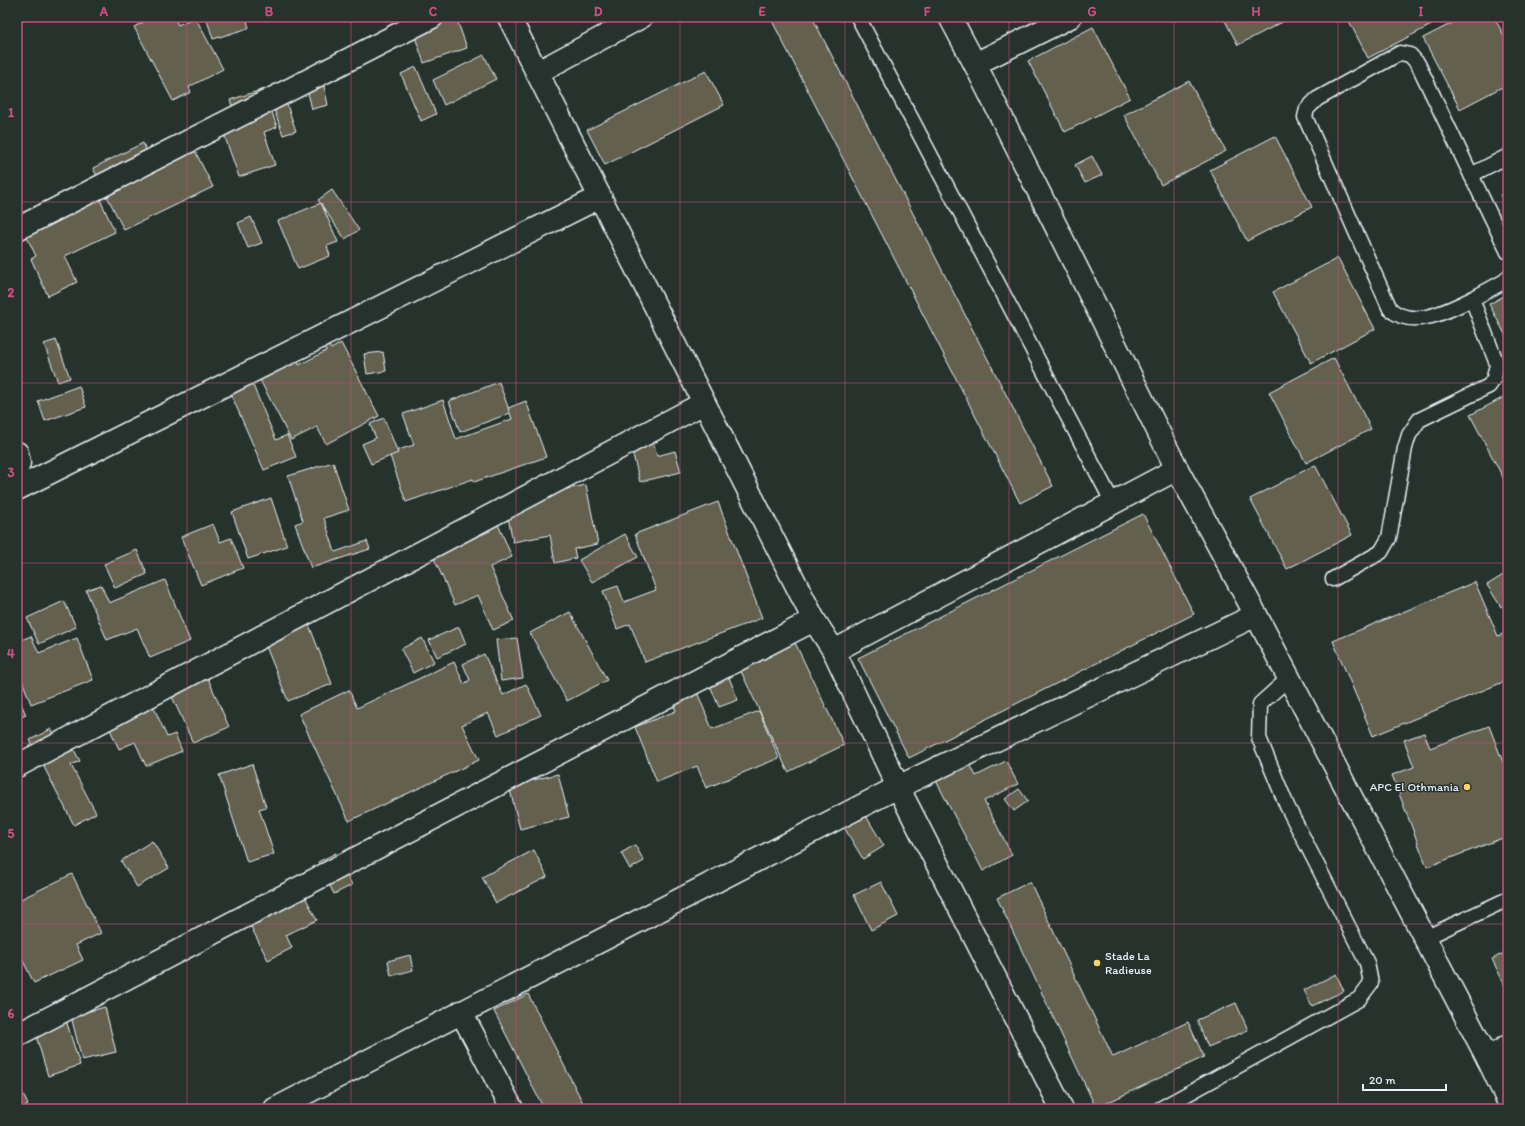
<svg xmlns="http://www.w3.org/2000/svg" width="1525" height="1126" font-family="Itim,sans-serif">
  <rect width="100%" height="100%" fill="#26332d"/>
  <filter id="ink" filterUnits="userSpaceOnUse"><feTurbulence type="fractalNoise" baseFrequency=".025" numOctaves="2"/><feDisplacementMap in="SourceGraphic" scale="8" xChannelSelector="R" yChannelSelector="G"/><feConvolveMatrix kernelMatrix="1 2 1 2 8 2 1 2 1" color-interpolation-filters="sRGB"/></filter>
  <g filter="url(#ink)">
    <!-- building -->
    <g fill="#64604e" stroke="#e8f1f8">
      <polygon points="153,17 174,17 178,25 195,17 223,69 189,87 191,92 173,101 134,27"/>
      <polygon points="206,17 246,17 249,28 213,39"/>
      <polygon points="456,17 467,48 424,63 413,31"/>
      <polygon points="529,17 542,17 531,22"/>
      <polygon points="770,17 812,17 1053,486 1020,503"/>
      <polygon points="1223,17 1292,17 1238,45"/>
      <polygon points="1347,17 1429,17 1433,24 1368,58"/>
      <polygon points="1464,17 1494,17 1508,43 1508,84 1460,109 1423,38"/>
      <polygon points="1093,27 1130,98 1065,132 1028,61"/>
      <polygon points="484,55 496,79 444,105 433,80"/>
      <polygon points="416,67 436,114 421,121 401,74"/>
      <polygon points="706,71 724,105 605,165 587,130"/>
      <polygon points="321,72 328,105 312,109 304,77"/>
      <polygon points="1189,81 1226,151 1161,185 1124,115"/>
      <polygon points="264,89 277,127 264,132 275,165 239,177 221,126 237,121 230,100"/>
      <polygon points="285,99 296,131 283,135 272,103"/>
      <polygon points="1275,136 1312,207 1247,241 1210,170"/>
      <polygon points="143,143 153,164 192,145 213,187 124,230 93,168"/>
      <polygon points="1092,156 1102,175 1085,183 1075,165"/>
      <polygon points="91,180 115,232 65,256 77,282 48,296 31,259 36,256 22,227 45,217 39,204"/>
      <polygon points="332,190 359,230 345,239 318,200"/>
      <polygon points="1508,191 1508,210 1500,195"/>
      <polygon points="321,203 338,242 327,246 330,256 298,269 278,221"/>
      <polygon points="251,217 262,243 248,248 238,223"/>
      <polygon points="1338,258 1375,329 1311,363 1273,292"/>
      <polygon points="1508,294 1508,340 1489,304"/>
      <polygon points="324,337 331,349 341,343 379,416 326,444 317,427 291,440 257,374 294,355 299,365 326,351 320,339"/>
      <polygon points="56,340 70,378 58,382 44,344"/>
      <polygon points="383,352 386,371 367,374 364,354"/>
      <polygon points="1334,358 1371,429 1306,463 1269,392"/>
      <polygon points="499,382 510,413 460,432 449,401"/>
      <polygon points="252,383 276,440 287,435 296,457 264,470 230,392"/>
      <polygon points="79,386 86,407 45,421 38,401"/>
      <polygon points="1508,395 1508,485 1507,485 1470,415"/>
      <polygon points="443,400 456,439 512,419 508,408 526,401 546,457 474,482 473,479 406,502 389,453 414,445 403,414"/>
      <polygon points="384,418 398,453 371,464 362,444 376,438 370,424"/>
      <polygon points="653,441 657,456 675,451 681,472 640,482 631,447"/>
      <polygon points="333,462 349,510 324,518 335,552 367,541 370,549 311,568 295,524 303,521 288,476"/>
      <polygon points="1315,465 1352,535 1287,569 1250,499"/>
      <polygon points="586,485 598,544 574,549 576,558 555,563 550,535 513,542 505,502"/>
      <polygon points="271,498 287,546 248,559 232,512"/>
      <polygon points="718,502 762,618 645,662 630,624 617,629 603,591 618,586 624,602 656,590 635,534"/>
      <polygon points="1143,514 1194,614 909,758 858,658"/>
      <polygon points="494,515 512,557 490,567 514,621 493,630 478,595 455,605 433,556 490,531 485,519"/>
      <polygon points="213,524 220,542 231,538 243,568 201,585 181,537"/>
      <polygon points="625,534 638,557 592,582 579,560"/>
      <polygon points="137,550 147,574 115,588 104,564"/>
      <polygon points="1508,572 1508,602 1501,607 1487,585"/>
      <polygon points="165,580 190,641 150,658 137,628 107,640 86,590 101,585 109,603"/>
      <polygon points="1475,582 1498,636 1508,632 1508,680 1373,736 1333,641"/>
      <polygon points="64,601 76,627 39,644 27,618"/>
      <polygon points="304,612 332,684 288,701 259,629"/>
      <polygon points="570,612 607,680 567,701 530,633"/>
      <polygon points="787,626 844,745 788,772 732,652"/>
      <polygon points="459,627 466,644 437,657 429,640"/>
      <polygon points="31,636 39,653 77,638 93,680 31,704 21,678 17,680 17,642"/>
      <polygon points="422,638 434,662 413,673 401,649"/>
      <polygon points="517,638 523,678 501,681 496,640"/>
      <polygon points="484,654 503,695 526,684 541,715 498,735 488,713 462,725 479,760 349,821 299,714 349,690 357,708 454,662 464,684 470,680 463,664"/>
      <polygon points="728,675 738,700 719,707 709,683"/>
      <polygon points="207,676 229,727 193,743 170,692"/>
      <polygon points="695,687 712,729 759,711 779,758 706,788 697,766 657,782 635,727 676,711 670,697"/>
      <polygon points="147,692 167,737 175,734 182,751 146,766 135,742 119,749 107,723"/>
      <polygon points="17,694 26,715 17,719"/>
      <polygon points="1489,726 1508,775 1508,836 1427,867 1392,775 1414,767 1404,740 1424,733 1430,748"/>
      <polygon points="51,729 58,741 67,737 80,761 71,765 96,813 74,825 30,740"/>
      <polygon points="966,756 976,776 1006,761 1018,784 984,801 1012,855 983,871 932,773"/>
      <polygon points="252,764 266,807 259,809 274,854 247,862 219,775"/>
      <polygon points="558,774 569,817 520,829 509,786"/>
      <polygon points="1019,789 1028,801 1014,811 1005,799"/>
      <polygon points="863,811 884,846 863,859 842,824"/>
      <polygon points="152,841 169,868 137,887 121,861"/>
      <polygon points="635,845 644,861 630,869 621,853"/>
      <polygon points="534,850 547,877 496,903 482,877"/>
      <polygon points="336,853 352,885 334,894 318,862"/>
      <polygon points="72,874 101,933 76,945 83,960 34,983 17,949 17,901"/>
      <polygon points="881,882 898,916 871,930 854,895"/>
      <polygon points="1030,882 1113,1057 1188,1022 1204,1057 1096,1108 997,898"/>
      <polygon points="303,893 317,920 286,935 292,948 268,960 248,921"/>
      <polygon points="1508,951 1508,992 1492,959"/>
      <polygon points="410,955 413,970 391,976 388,961"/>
      <polygon points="1336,974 1344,991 1312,1006 1304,990"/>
      <polygon points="528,994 586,1109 544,1109 494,1011"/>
      <polygon points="1236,1003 1248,1030 1208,1047 1197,1020"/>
      <polygon points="105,1007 116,1052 82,1060 71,1016"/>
      <polygon points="66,1020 80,1065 48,1076 34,1029"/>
      <polygon points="17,1081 28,1105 20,1109 17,1109"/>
    </g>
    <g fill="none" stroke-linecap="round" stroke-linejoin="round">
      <defs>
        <g id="service">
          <polyline points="858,17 1113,503"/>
          <polyline points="1471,175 1508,156"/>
          <polyline points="1472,299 1505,281 1508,277"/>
          <path d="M1333 579 1381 552 1389 538 1405 448 1409 435 1419 420 1489 386 1494 378 1497 364 1472 299C1449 310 1413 330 1390 309L1305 117 1307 109 1317 99 1400 53 1410 55 1418 64 1508 252"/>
          <polyline points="1425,938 1508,899"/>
          <polyline points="1160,1109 1359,999 1371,983 1367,963 1287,806 1259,738 1260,704 1289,678"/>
        </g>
        <g id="minor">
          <polyline points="975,64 1070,17"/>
          <polyline points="538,72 641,17"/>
          <polyline points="17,229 432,17"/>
          <polyline points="17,453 19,463 17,470"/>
          <polyline points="17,489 600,197"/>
          <polyline points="834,651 1177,469"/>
          <polyline points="17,766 704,403"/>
          <polyline points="461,1012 512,1109"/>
          <polyline points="17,1035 814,620"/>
          <polyline points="1488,1059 1508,1046"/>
          <polyline points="275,1109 898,787 1256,615"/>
        </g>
        <g id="tertiary">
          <polyline points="509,17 814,620 834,651 898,787 1062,1109"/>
          <polyline points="950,17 975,64 1177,469 1256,615 1488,1059 1508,1101"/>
        </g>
      </defs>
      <!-- service casing -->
      <use href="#service" stroke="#e8f1f8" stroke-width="17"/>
      <!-- minor casing -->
      <use href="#minor" stroke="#e8f1f8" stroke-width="25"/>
      <!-- tertiary casing -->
      <use href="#tertiary" stroke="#e8f1f8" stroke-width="25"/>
      <!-- service -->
      <use href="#service" stroke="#26332d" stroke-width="14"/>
      <!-- minor -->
      <use href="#minor" stroke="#26332d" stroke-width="22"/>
      <!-- tertiary -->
      <use href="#tertiary" stroke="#26332d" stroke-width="22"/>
    </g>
  </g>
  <!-- grid -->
  <path fill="none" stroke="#cc4e82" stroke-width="1" stroke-opacity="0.55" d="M187 17V1109M351 17V1109M516 17V1109M680 17V1109M845 17V1109M1009 17V1109M1174 17V1109M1338 17V1109M17 202H1508M17 383H1508M17 563H1508M17 743H1508M17 924H1508"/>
  <!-- markers -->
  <g fill="#ffd166" stroke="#26332d" stroke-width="1.5">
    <circle cx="1467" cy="787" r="4"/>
    <circle cx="1097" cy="963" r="4"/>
  </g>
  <g text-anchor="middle" stroke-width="3" stroke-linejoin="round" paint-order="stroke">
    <!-- poi labels -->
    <g font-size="12" fill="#e8f1f8" stroke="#26332d" text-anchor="end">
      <text x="1459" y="791">APC El Othmania</text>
      <text x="1105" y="960" text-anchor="start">Stade La<tspan x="1105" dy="14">Radieuse</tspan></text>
    </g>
  </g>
  <!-- margin -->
  <rect width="1525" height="1126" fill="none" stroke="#26332d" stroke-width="44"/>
  <!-- scale -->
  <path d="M1363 1084v6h83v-6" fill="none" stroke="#e8f1f8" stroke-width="2"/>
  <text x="1369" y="1084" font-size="12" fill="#e8f1f8" stroke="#26332d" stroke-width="3" paint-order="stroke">20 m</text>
  <rect x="22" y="22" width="1481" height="1082" fill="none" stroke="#cc4e82" stroke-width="1.5"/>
  <g font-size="13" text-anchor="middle" font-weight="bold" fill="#cc4e82">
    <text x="104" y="16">A</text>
    <text x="269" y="16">B</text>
    <text x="433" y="16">C</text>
    <text x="598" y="16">D</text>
    <text x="762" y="16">E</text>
    <text x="927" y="16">F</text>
    <text x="1092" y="16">G</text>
    <text x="1256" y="16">H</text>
    <text x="1421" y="16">I</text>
    <text x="11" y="117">1</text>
    <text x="11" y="297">2</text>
    <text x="11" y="477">3</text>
    <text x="11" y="658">4</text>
    <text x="11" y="838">5</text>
    <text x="11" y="1018">6</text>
  </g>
</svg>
